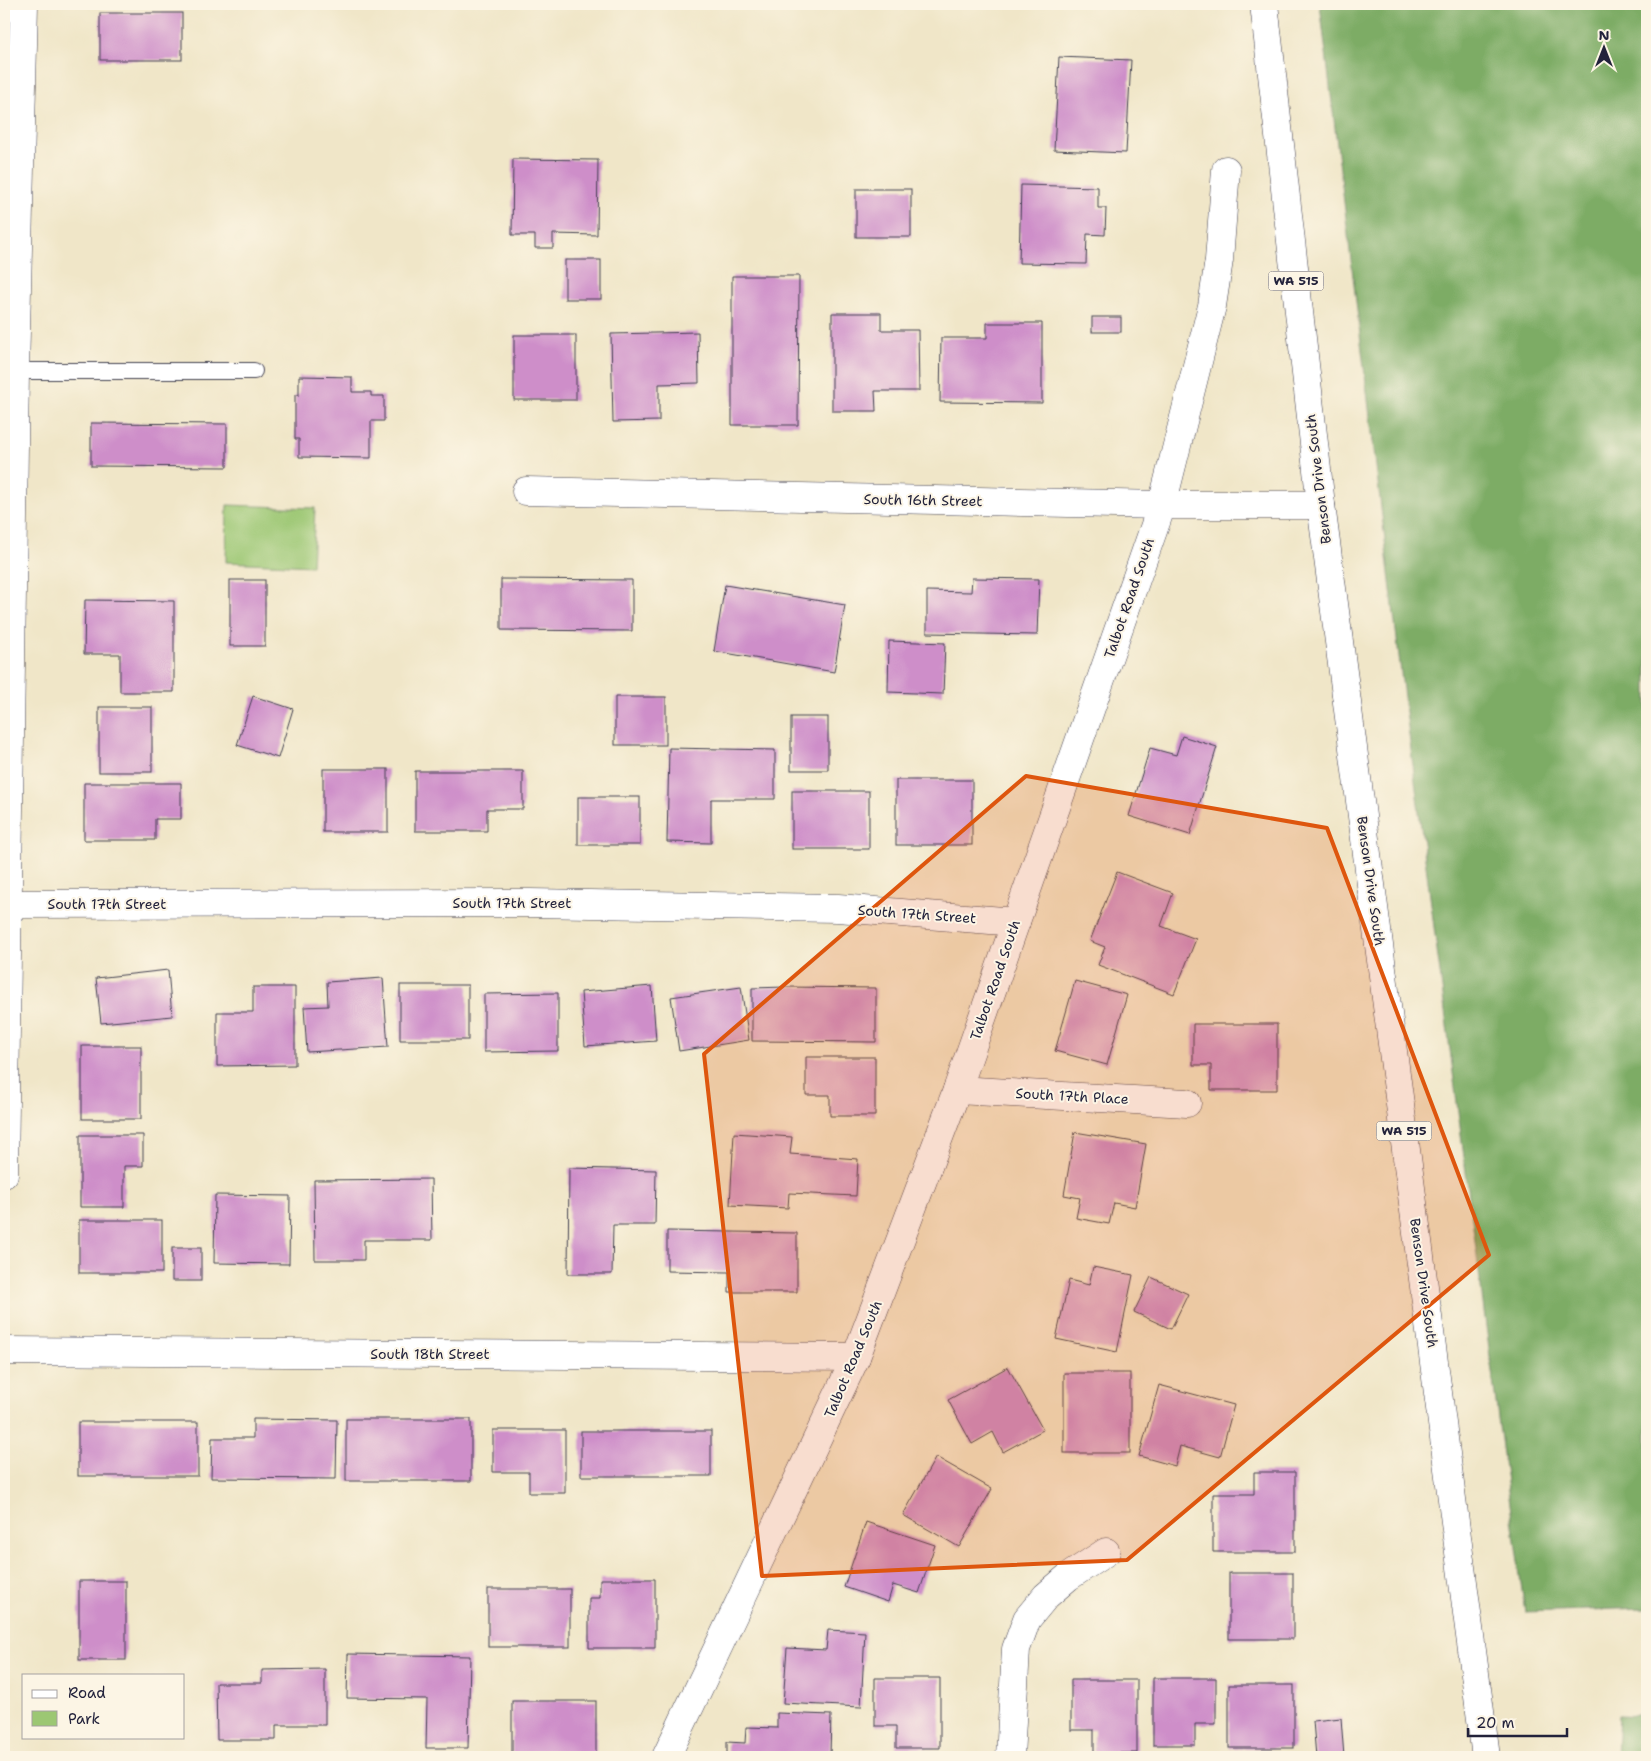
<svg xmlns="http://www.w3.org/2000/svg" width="1651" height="1761" font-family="'Shantell Sans',sans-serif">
  <rect width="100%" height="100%" fill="#fcf5e5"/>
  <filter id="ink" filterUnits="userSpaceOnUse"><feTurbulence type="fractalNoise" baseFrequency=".02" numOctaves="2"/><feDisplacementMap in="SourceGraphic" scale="10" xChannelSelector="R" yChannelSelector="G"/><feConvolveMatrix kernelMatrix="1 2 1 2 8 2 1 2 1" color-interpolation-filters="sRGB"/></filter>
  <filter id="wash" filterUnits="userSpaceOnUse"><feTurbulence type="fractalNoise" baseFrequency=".0096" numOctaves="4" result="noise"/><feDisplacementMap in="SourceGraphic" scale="20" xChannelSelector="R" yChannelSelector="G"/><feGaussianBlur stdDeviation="1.12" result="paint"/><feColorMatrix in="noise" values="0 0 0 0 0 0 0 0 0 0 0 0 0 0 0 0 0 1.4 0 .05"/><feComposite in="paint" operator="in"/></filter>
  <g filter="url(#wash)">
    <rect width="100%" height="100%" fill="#f0e6c8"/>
    <!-- green -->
    <polygon fill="#9cc773" stroke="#5f7457" points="227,505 315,508 312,566 226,562"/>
    <!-- forest -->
    <g fill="#7dac65" stroke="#506750">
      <polygon points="1320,4 1637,4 1647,16 1647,1608 1525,1612 1498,1418 1403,689"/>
      <polygon points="1619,1714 1647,1715 1647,1757 1617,1757"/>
    </g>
    <g id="blocks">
      <!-- building -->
      <g fill="#ce8ec9">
        <rect x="100" y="13" width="82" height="47"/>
        <polygon points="1059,57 1131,60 1126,153 1054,150"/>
        <polygon points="513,159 598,160 597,235 553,234 553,248 535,248 535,235 512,235"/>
        <polygon points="1021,185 1098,187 1098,208 1106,208 1105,235 1087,234 1086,264 1019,263"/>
        <rect x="856" y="189" width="55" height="48"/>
        <rect x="565" y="260" width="36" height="39"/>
        <polygon points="732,276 799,276 798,425 732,425"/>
        <polygon points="832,313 881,313 881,330 918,330 919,391 875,391 876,411 832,411"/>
        <rect x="1092" y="317" width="29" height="15"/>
        <polygon points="987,323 1042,323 1042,403 940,402 941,338 987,338"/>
        <polygon points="698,332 699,383 659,384 659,421 613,422 611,334"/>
        <rect x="514" y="335" width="62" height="65"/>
        <polygon points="299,376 352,377 352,392 371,392 371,396 384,396 384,421 371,421 371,458 299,457 299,439 295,439 295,395 299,395"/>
        <polygon points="91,423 227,424 227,467 91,466"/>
        <polygon points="972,578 1039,579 1037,635 927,633 927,591 971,592"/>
        <polygon points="501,579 632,580 632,631 501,630"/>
        <rect x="230" y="580" width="35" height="66"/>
        <polygon points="725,585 845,605 834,672 714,651"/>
        <polygon points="85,600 174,601 174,692 120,692 120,654 84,654"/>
        <polygon points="889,641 945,643 943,694 888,692"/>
        <polygon points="253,696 293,709 278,758 237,745"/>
        <rect x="615" y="697" width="51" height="48"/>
        <rect x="99" y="707" width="53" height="65"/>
        <rect x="791" y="717" width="37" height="53"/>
        <polygon points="1182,736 1217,747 1190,835 1129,816 1150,748 1176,755"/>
        <polygon points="669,748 775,750 775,799 711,799 711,843 667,842"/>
        <rect x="323" y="769" width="65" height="63"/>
        <polygon points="415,771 523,771 523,809 487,809 487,831 415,831"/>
        <rect x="896" y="780" width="76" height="65"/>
        <polygon points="84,783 181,783 181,819 155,819 155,840 84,840"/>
        <rect x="792" y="791" width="77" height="58"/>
        <rect x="578" y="797" width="62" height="48"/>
        <polygon points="1117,872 1173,893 1161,926 1196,939 1174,994 1098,965 1105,947 1090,941"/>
        <polygon points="168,970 172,1016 101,1023 96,978"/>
        <polygon points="383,978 388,1047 307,1052 304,1007 328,1006 327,982"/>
        <polygon points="1075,981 1127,995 1107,1065 1055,1051"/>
        <rect x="400" y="985" width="68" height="55"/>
        <polygon points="652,986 656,1041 585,1046 581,992"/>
        <polygon points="253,987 295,987 295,1065 217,1066 217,1012 253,1012"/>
        <polygon points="741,987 749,1040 679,1051 671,997"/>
        <polygon points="786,987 876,988 876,1042 752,1041 752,988"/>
        <polygon points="558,993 558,1051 484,1052 484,994"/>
        <polygon points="1193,1024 1277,1024 1277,1090 1211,1090 1211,1065 1193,1065"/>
        <rect x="82" y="1046" width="59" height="73"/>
        <polygon points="806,1057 875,1057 875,1116 830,1116 830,1095 806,1095"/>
        <polygon points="1075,1132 1146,1144 1135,1207 1114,1203 1109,1224 1076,1218 1080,1198 1064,1195"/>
        <polygon points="734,1133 792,1137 790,1154 858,1159 856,1196 789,1193 788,1208 730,1205"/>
        <polygon points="80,1135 143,1135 143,1166 124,1166 124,1207 80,1207"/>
        <polygon points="569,1168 656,1170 655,1225 613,1225 612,1274 568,1274"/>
        <polygon points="431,1179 432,1240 364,1240 364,1260 315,1260 314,1180"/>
        <polygon points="215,1195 290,1196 289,1264 214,1263"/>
        <rect x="79" y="1220" width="83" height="53"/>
        <polygon points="667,1231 797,1233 797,1292 729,1292 729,1272 667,1271"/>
        <rect x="172" y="1248" width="29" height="33"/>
        <polygon points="1093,1267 1133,1275 1117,1352 1056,1339 1069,1280 1089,1285"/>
        <polygon points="1151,1277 1188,1294 1171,1329 1134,1312"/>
        <polygon points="1008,1367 1043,1430 1003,1452 993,1432 972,1444 948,1400"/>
        <rect x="1064" y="1373" width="66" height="80"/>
        <polygon points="1159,1385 1234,1405 1220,1457 1180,1446 1175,1466 1139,1456"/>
        <polygon points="253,1419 337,1420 336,1479 211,1478 212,1438 253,1438"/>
        <rect x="346" y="1419" width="125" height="62"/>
        <rect x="78" y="1422" width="120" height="54"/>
        <polygon points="493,1430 565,1430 565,1493 529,1493 529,1472 493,1472"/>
        <rect x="581" y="1431" width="130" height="45"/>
        <polygon points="936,1457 992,1489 959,1547 903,1515"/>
        <polygon points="1254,1472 1295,1472 1295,1552 1213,1552 1213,1494 1254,1494"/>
        <polygon points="866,1522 935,1545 919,1593 893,1585 888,1602 844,1587"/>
        <rect x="1229" y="1573" width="64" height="66"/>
        <polygon points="600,1579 655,1579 655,1648 589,1648 589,1598 600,1598"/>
        <rect x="79" y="1581" width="47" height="79"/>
        <rect x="488" y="1589" width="82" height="58"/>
        <polygon points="828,1630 865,1632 861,1707 783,1703 787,1648 826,1650"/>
        <polygon points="348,1654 470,1656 468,1748 426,1748 427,1699 347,1698"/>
        <polygon points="325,1669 325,1725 276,1725 276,1740 217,1740 216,1683 262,1683 262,1670"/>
        <polygon points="875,1678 940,1678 940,1748 896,1748 896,1726 875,1726"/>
        <polygon points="1153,1678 1216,1678 1216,1724 1195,1724 1195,1745 1153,1745"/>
        <polygon points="1071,1680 1137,1680 1137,1753 1094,1753 1094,1730 1071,1730"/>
        <rect x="1229" y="1685" width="65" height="63"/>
        <rect x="512" y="1701" width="84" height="55"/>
        <polygon points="777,1713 831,1715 830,1756 727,1757 727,1742 745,1743 746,1727 777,1728"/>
        <polygon points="1341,1718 1344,1757 1316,1757 1313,1721"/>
      </g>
    </g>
  </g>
  <g filter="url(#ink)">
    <use href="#blocks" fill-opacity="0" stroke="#413f50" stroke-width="1"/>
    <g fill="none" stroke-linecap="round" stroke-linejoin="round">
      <defs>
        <polyline id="service" points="8,371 254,371"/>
        <g id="minor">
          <polyline points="526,491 1162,505 1212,306 1219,260 1226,170"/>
          <polyline points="8,904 530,903 838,908 1016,922"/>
          <polyline points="957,1090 1187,1103"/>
          <polyline points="4,1174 15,371 24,4"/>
          <polyline points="4,1351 856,1357"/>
          <polyline points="1010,1757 1016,1649 1027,1619 1046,1596 1068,1577 1106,1552"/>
        </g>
        <polyline id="tertiary" points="666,1757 856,1357 957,1090 1162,505 1321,505"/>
        <polyline id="primary" points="1264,4 1321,505 1486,1757"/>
      </defs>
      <!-- service casing -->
      <use href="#service" stroke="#413f50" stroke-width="18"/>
      <!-- minor casing -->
      <use href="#minor" stroke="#413f50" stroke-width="29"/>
      <!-- tertiary casing -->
      <use href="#tertiary" stroke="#413f50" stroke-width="29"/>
      <!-- primary casing -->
      <use href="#primary" stroke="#413f50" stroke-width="29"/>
      <!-- service -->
      <use href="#service" stroke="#fff" stroke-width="16"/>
      <!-- minor -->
      <use href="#minor" stroke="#fff" stroke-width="28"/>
      <!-- tertiary -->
      <use href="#tertiary" stroke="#fff" stroke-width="28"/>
      <!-- primary -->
      <use href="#primary" stroke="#fff" stroke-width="28"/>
    </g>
  </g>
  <!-- marked area -->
  <path fill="#de560e" fill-opacity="0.2" stroke="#de560e" stroke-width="4" stroke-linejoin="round" d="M1026 776 1327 828 1489 1255 1127 1560 762 1576 704 1054Z"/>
  <g text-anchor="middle" stroke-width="4" stroke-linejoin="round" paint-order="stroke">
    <!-- shield labels -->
    <g fill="#fcf5e5" stroke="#63616e" stroke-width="1">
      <rect x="1268.5" y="271.5" width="55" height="19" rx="4"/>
      <rect x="1376.5" y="1121.5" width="55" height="19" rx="4"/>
    </g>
    <g font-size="12" font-weight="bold" fill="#22223b">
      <text x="1296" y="285">WA 515</text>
      <text x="1404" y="1135">WA 515</text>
    </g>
    <!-- street labels -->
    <g font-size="14" fill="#22223b" stroke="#fcf5e5">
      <text transform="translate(1318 479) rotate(-97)" y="5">Benson Drive South</text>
      <text transform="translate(923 500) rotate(1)" y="5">South 16th Street</text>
      <text transform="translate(1129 598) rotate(-71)" y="5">Talbot Road South</text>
      <text transform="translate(1371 881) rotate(82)" y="5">Benson Drive South</text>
      <text x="512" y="908">South 17th Street</text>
      <text x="107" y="909">South 17th Street</text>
      <text transform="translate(917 914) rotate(4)" y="5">South 17th Street</text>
      <text transform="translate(995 980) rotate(-71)" y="5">Talbot Road South</text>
      <text transform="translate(1072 1096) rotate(3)" y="5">South 17th Place</text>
      <text transform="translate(1424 1283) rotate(82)" y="5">Benson Drive South</text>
      <text x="430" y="1359">South 18th Street</text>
      <text transform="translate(853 1359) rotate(-67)" y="5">Talbot Road South</text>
    </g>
  </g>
  <!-- margin -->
  <rect width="1651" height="1761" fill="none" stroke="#fcf5e5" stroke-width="20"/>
  <!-- legend -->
  <rect x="22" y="1674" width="162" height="65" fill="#fcf5e5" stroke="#a5a1a1"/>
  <rect x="32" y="1690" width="25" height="8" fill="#ffffff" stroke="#a5a1a1"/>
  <text x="68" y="1698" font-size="15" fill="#22223b">Road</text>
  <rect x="32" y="1711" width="25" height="15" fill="#9cc773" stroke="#a5a1a1"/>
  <text x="68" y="1724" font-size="15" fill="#22223b">Park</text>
  <!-- north arrow -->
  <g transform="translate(1604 48)" stroke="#fcf5e5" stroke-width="4" paint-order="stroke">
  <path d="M0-4L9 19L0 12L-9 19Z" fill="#22223b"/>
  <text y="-8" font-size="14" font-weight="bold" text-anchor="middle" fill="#22223b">N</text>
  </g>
  <!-- scale -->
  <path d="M1468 1728v8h99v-8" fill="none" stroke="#22223b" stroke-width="2.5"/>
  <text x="1476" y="1728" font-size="15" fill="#22223b" stroke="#fcf5e5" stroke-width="4" paint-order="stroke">20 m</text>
</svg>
